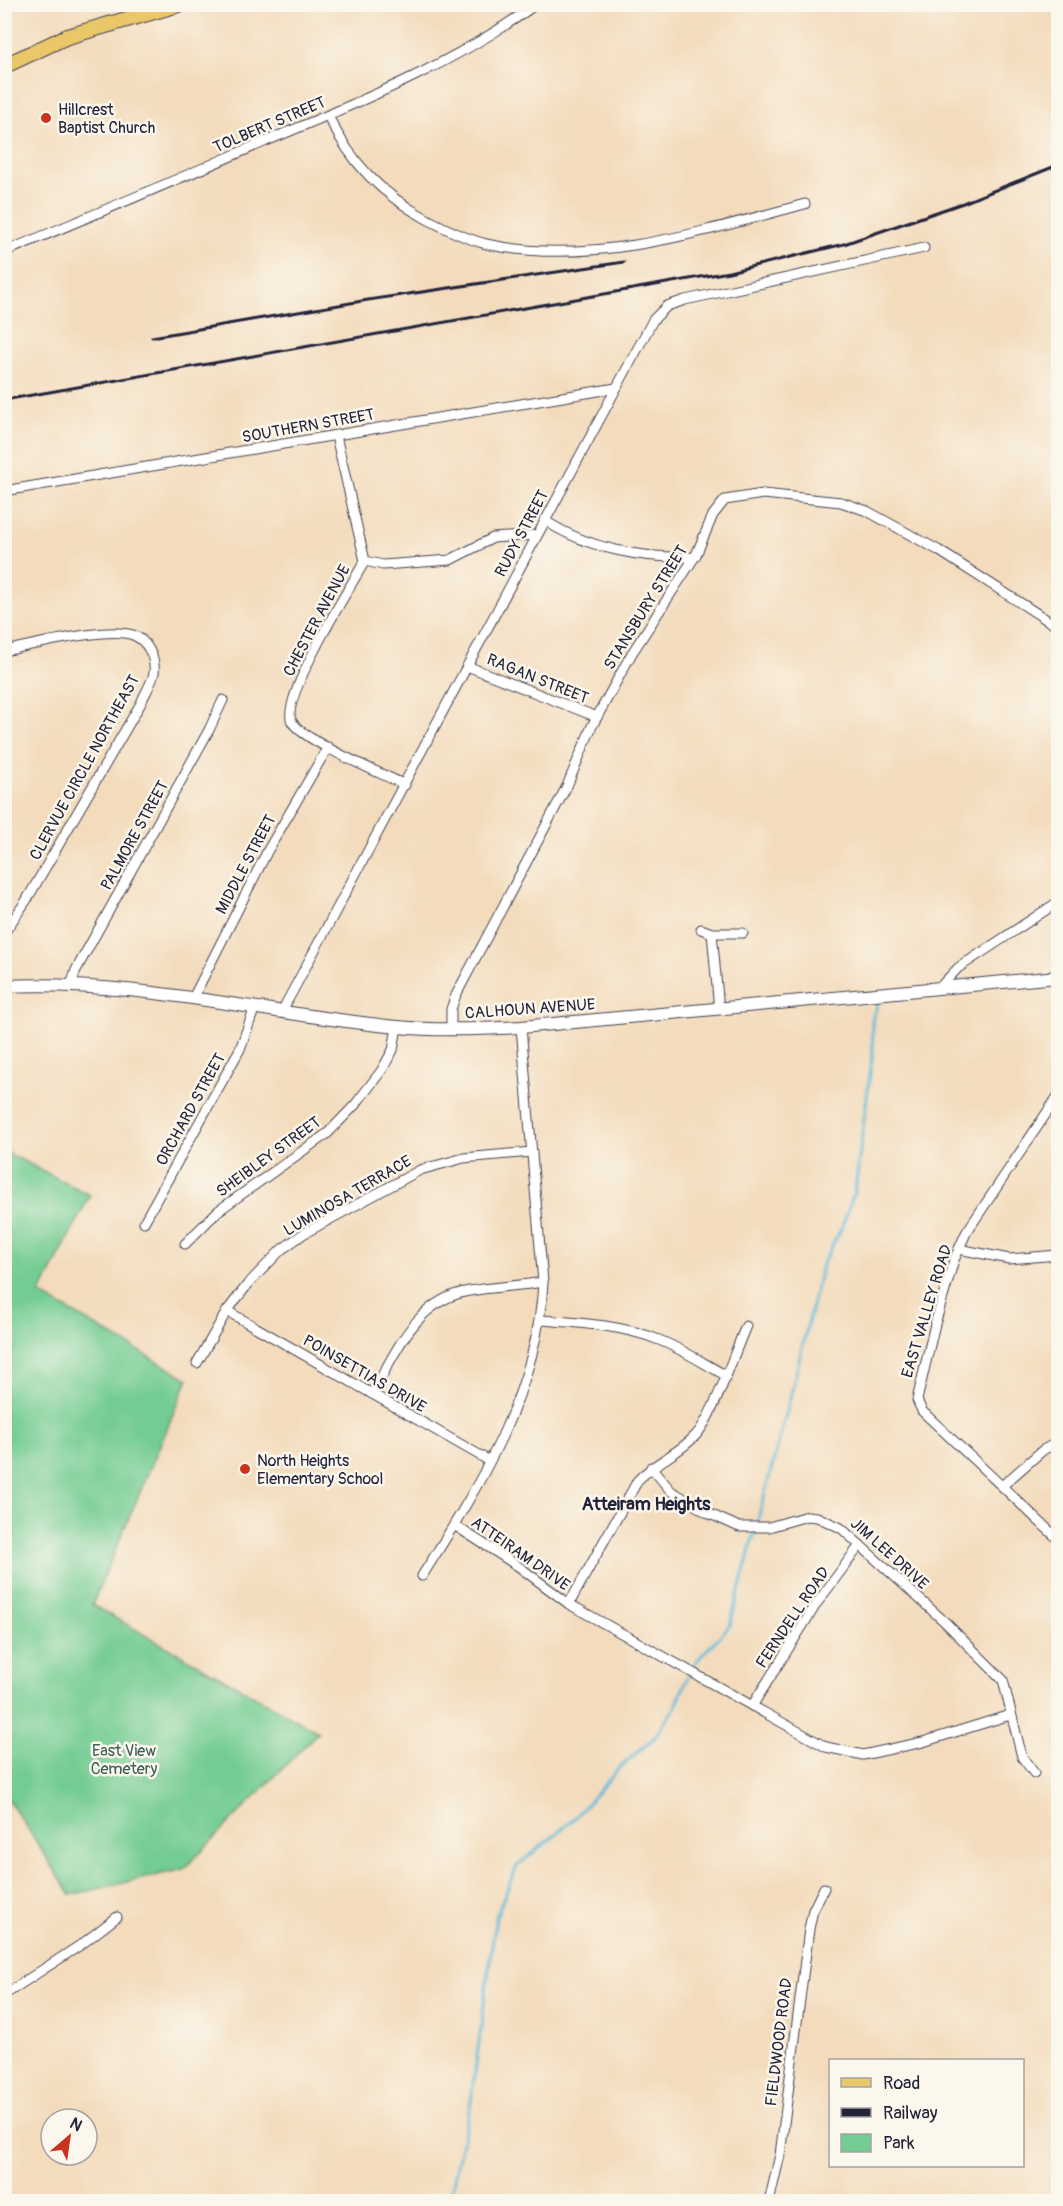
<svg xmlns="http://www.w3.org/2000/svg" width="1063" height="2206" font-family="Pangolin,sans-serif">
  <rect width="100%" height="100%" fill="#fbf7ec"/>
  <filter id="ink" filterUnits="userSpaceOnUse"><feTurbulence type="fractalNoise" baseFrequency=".0167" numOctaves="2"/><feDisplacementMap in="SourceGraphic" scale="12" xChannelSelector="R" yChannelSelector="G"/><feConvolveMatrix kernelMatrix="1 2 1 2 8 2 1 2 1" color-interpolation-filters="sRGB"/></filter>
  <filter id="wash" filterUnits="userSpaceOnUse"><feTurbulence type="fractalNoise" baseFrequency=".008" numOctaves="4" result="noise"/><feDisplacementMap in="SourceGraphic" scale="24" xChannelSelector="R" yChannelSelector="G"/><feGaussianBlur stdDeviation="1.35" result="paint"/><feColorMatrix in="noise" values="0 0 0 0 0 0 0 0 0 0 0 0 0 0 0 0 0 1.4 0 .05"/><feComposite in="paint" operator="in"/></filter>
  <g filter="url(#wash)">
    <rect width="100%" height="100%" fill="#f3dbbc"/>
    <!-- green -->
    <polygon fill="#73cc93" stroke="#4a7767" stroke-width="1.5" points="4,1151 90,1195 40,1294 188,1379 92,1605 318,1732 184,1869 71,1895 5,1794"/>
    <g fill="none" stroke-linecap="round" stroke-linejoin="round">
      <!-- stream -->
      <polyline stroke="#58b8d7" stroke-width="3" points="449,2202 471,2101 496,1916 517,1866 573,1820 619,1768 654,1738 676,1706 692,1666 730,1625 787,1410 822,1265 842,1227 855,1190 873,1050 872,1020 880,997"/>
    </g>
  </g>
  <g filter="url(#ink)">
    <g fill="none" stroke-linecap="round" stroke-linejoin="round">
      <defs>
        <g id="minor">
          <path d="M328 116C352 164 381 194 427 219 446 229 470 241 491 245 595 266 705 231 805 204"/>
          <path d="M4 252C92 216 178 179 264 142 357 103 455 64 536 4"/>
          <path d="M336 436 365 561C351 585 279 701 292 722 305 742 381 773 405 785"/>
          <polyline points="4,491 616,388"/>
          <path d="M544 520C588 549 643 559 695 557"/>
          <polyline points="365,561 383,565 450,560 493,538 536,535"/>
          <path d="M4 651C33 645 107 626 133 635 147 640 156 658 154 673 152 683 145 693 141 703L26 901 4 933"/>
          <polyline points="467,666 597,717"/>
          <polyline points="701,929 712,933 743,933"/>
          <polyline points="712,933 719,1009"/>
          <polyline points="71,985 76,970 209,730 223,700"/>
          <polyline points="939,988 958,968 1058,902"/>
          <polyline points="193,998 268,850 328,747"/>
          <polyline points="282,1011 653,320 667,306 685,300 924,248"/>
          <polyline points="451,1029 451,1009 456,995 567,786 592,726 632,653 696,555 713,515 725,500 763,494 841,502 867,511 938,550 1058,627"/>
          <polyline points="1058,1096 966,1233 954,1260 935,1324 917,1400 922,1411 1058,1539"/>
          <polyline points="144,1222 240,1049 255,1007"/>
          <polyline points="185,1244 218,1211 328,1133 355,1105 382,1070 393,1050 397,1027"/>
          <polyline points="959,1249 1009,1259 1058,1255"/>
          <polyline points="227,1311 488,1460"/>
          <path d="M541 1320C580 1323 623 1325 659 1340 682 1349 703 1363 725 1375"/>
          <polyline points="197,1363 227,1311 248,1284 281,1250 303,1234 420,1170 464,1158 532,1152"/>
          <path d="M372 1394C396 1352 416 1300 469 1291 494 1287 519 1286 543 1282"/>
          <polyline points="651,1467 671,1491 710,1514 739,1527 769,1527 807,1516 817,1517 841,1528 945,1622 1003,1680 1022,1757 1034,1773"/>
          <polyline points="1002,1486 1043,1450 1058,1442"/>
          <polyline points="454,1525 518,1566 569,1604 826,1747 863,1755 923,1742 1010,1715"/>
          <path d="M422 1576C479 1486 538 1392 543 1282L521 1027"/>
          <path d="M569 1604 638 1480C655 1462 680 1453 696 1435 714 1415 734 1353 746 1326"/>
          <polyline points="752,1706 817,1603 860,1545"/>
          <polyline points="4,1995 82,1944 117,1917"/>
          <polyline points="769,2202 780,2155 809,1929 813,1910 824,1888"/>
        </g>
        <path id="tertiary" d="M4 986C137 979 267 1015 398 1027 439 1031 480 1029 521 1027L1058 977"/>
        <polyline id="primary" points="4,66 66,37 180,4"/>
      </defs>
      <!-- minor casing -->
      <use href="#minor" stroke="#413e4e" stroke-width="11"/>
      <!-- tertiary casing -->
      <use href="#tertiary" stroke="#413e4e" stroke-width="14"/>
      <!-- primary casing -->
      <use href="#primary" stroke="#413e4e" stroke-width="17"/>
      <!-- minor -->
      <use href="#minor" stroke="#fff" stroke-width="9"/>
      <!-- tertiary -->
      <use href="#tertiary" stroke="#fff" stroke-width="12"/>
      <!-- primary -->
      <use href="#primary" stroke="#eac769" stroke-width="15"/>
      <!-- rail -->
      <g stroke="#22223b" stroke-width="3">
        <polyline points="152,337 368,300 624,262"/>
        <polyline points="4,400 729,272 844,244 963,203 1058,165"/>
      </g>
    </g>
  </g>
  <!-- markers -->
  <g fill="#c8321e" stroke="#fbf7ec" stroke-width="2">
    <circle cx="46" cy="118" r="6"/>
    <circle cx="245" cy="1469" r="6"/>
  </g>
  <g text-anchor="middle" stroke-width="5" stroke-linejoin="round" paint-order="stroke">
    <!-- poi labels -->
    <g font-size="16" fill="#22223b" stroke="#fbf7ec" text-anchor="start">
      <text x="58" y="115">Hillcrest<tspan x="58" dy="18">Baptist Church</tspan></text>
      <text x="257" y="1466">North Heights<tspan x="257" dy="18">Elementary School</tspan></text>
    </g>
    <!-- street labels -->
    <g font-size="16" fill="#22223b" stroke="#fbf7ec">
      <text transform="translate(269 124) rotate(-23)" y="6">TOLBERT STREET</text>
      <text transform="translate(308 425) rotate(-10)" y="6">SOUTHERN STREET</text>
      <text transform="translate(521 533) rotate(-62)" y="6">RUDY STREET</text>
      <text transform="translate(645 607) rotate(-58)" y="6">STANSBURY STREET</text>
      <text transform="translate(316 620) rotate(-62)" y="6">CHESTER AVENUE</text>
      <text transform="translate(538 678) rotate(22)" y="6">RAGAN STREET</text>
      <text transform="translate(84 767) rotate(-61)" y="6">CLERVUE CIRCLE NORTHEAST</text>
      <text transform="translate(134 835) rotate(-61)" y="6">PALMORE STREET</text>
      <text transform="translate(245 864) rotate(-62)" y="6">MIDDLE STREET</text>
      <text transform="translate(530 1008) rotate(-4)" y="6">CALHOUN AVENUE</text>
      <text transform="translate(190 1109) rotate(-61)" y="6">ORCHARD STREET</text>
      <text transform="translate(268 1156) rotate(-36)" y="6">SHEIBLEY STREET</text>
      <text transform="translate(347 1195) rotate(-30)" y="6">LUMINOSA TERRACE</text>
      <text transform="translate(926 1311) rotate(-73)" y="6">EAST VALLEY ROAD</text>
      <text transform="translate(365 1373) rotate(30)" y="6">POINSETTIAS DRIVE</text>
      <text transform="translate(521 1553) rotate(35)" y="6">ATTEIRAM DRIVE</text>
      <text transform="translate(890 1553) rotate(42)" y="6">JIM LEE DRIVE</text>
      <text transform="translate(792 1617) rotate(-56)" y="6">FERNDELL ROAD</text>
      <text transform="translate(778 2042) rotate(-83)" y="6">FIELDWOOD ROAD</text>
    </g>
    <!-- park labels -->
    <g font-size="16" fill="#3e5e5a" stroke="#fbf7ec">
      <text x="124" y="1756">East View<tspan x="124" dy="18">Cemetery</tspan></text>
    </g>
    <!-- neighbourhood labels -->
    <g font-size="18" font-weight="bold" fill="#22223b" stroke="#fbf7ec">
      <text x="646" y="1510">Atteiram Heights</text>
    </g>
  </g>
  <!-- margin -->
  <rect width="1063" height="2206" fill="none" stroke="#fbf7ec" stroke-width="24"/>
  <!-- legend -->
  <rect x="829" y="2059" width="195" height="108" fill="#fbf7ec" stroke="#a4a2a5" stroke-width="1.5"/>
  <rect x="841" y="2078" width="30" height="9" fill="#eac769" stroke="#a4a2a5" stroke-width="1.5"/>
  <text x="883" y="2089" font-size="18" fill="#22223b">Road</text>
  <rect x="841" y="2108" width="30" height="9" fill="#22223b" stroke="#a4a2a5" stroke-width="1.5"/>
  <text x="883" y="2119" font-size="18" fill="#22223b">Railway</text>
  <rect x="841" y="2134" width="30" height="18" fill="#73cc93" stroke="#a4a2a5" stroke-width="1.5"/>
  <text x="883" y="2149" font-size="18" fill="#22223b">Park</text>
  <!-- north arrow -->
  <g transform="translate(69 2137) rotate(29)"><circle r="28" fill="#fbf7ec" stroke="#a4a2a5" stroke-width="1.5"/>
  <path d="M0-4.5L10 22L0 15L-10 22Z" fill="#c8321e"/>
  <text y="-9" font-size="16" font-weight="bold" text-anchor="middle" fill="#22223b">N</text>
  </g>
</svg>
